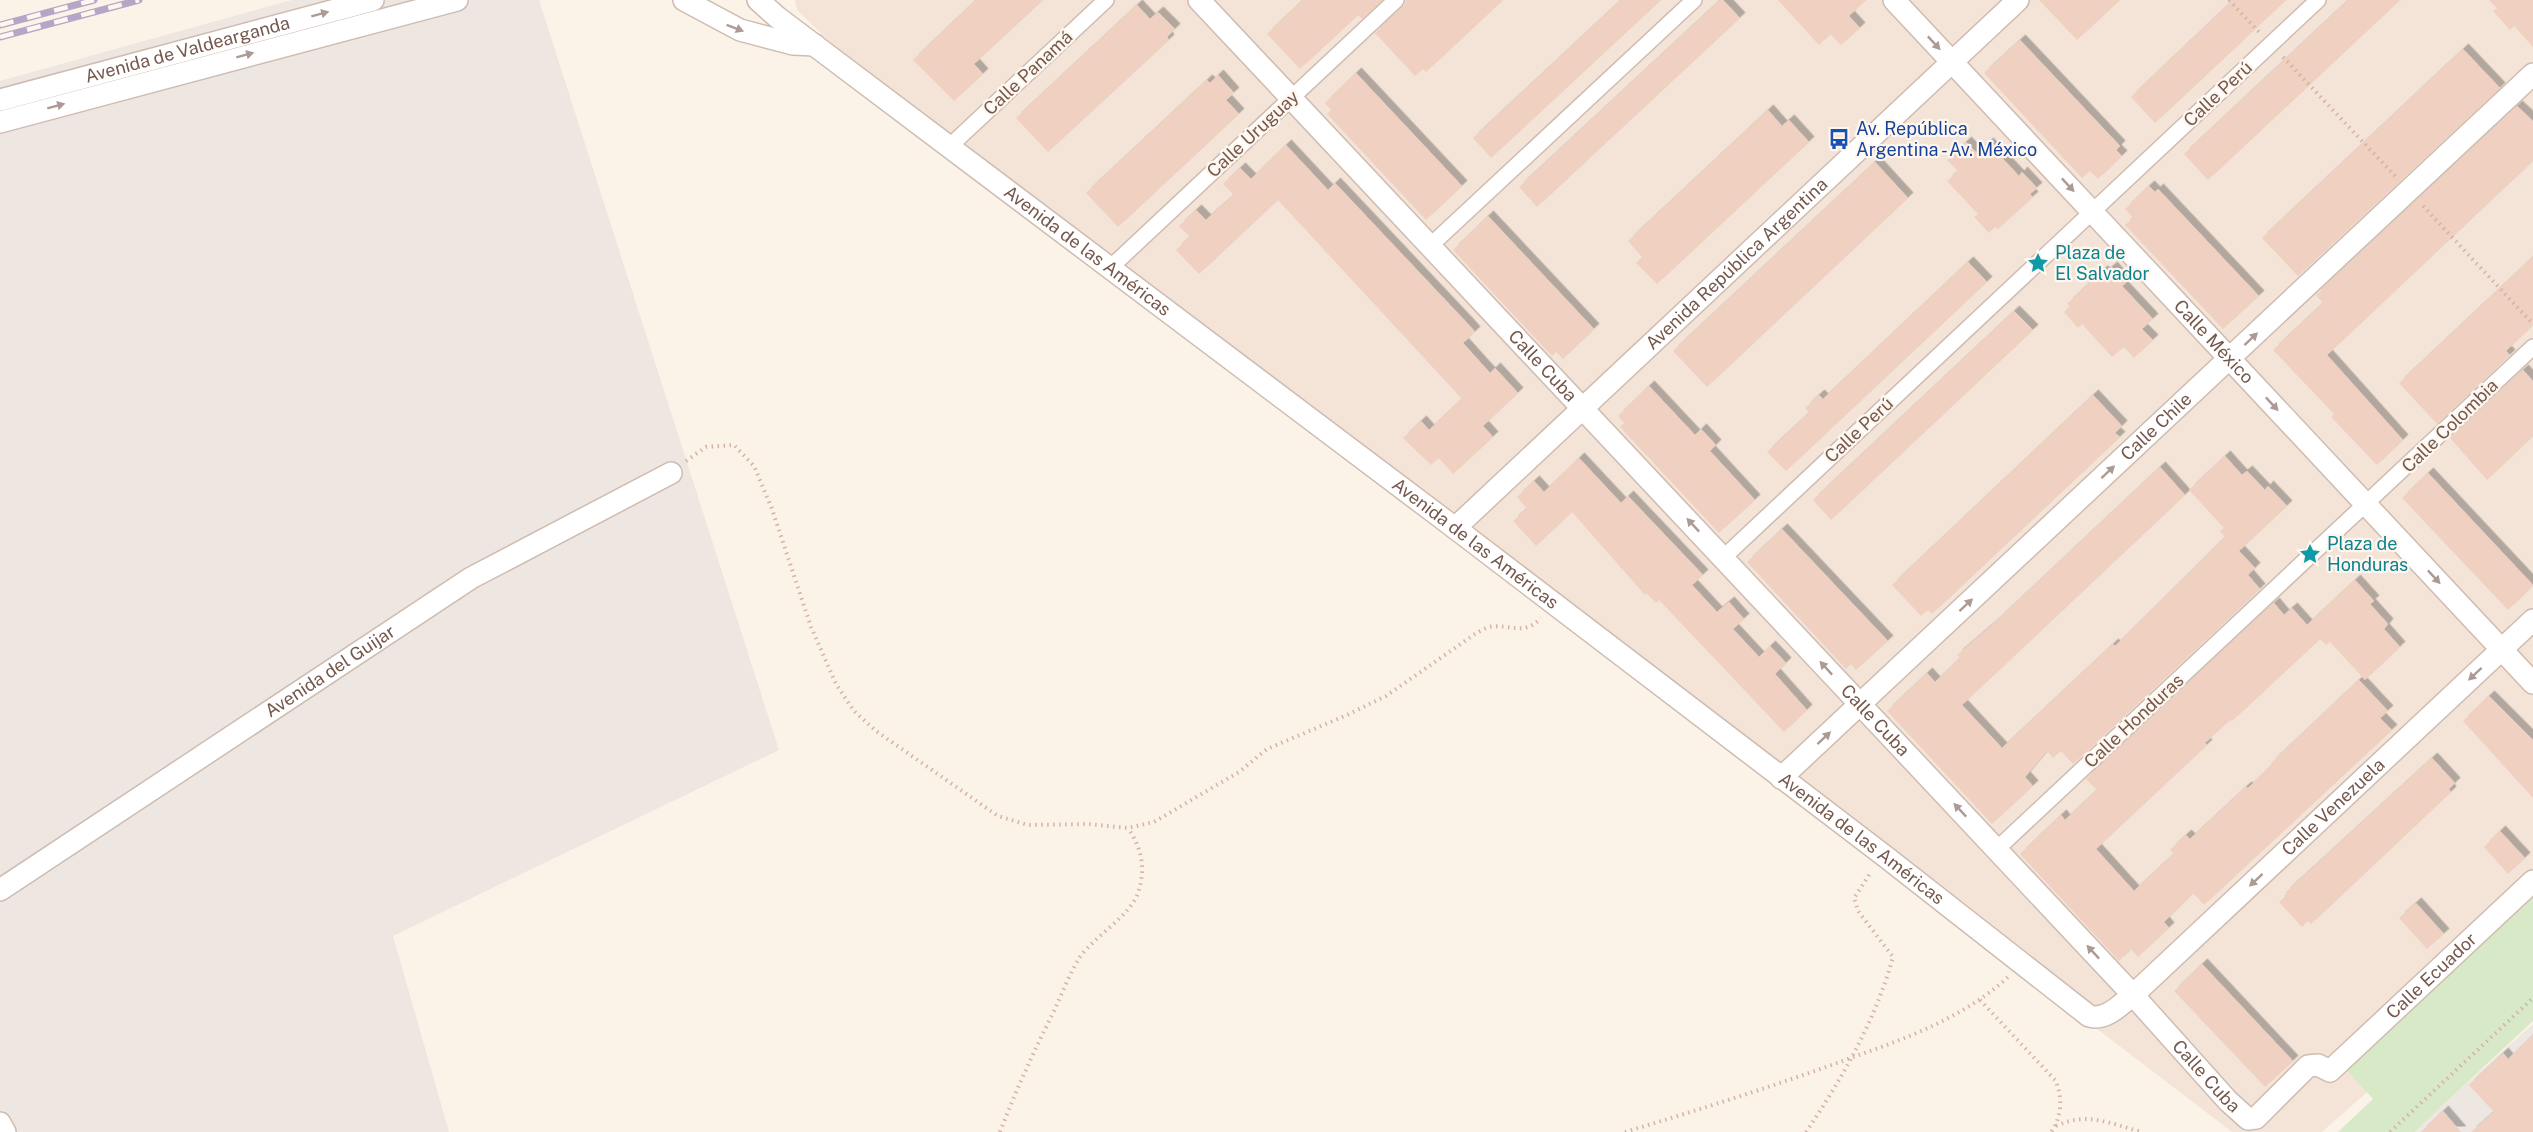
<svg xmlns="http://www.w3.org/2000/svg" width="2533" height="1132" font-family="'Public Sans',sans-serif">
  <defs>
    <filter id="shadow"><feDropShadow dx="5.5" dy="-5.5" stdDeviation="0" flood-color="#0004"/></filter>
  </defs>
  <rect width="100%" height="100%" fill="#fcf3e8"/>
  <!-- residential -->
  <polygon fill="#f3e4d7" points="795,0 2533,0 2533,946 2322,1132 2232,1132 921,130 797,10"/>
  <!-- industrial -->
  <g fill="#ede6e1">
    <polygon points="292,0 539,0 779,750 393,936 449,1132 0,1132 0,81"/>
    <polygon points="2533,1024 2533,1132 2413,1132"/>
  </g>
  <!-- green -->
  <polygon fill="#d8e9c7" points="2533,894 2533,1021 2414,1132 2338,1132 2373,1099 2346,1069"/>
  <!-- building -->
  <g fill="#f0d0c1" filter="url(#shadow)">
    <polygon points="976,0 1043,0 974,64 983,74 954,101 913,60"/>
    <polygon points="1303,0 1382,0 1362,19 1358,15 1300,69 1267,34"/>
    <polygon points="1406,0 1503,0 1426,72 1423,69 1415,76 1375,33 1403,7"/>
    <polygon points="1621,0 1661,0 1491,158 1473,138"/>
    <polygon points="1720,0 1723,0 1740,18 1537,207 1519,187"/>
    <polygon points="1778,0 1866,0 1849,16 1860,28 1841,45 1830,34 1819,45"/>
    <polygon points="2039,0 2120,0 2077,40"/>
    <polygon points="2233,0 2286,0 2155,123 2131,97"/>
    <polygon points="2348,0 2400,0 2208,180 2184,154"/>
    <polygon points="2489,0 2533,0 2533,47 2514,26 2510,30 2493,11 2497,8"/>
    <polygon points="1137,5 1150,19 1158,12 1175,29 1167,37 1169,40 1048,152 1016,118"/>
    <polygon points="2020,40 2120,146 2116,150 2122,156 2098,179 2090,171 2082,178 1984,73"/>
    <polygon points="2463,49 2500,88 2298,276 2262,238"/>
    <polygon points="1356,73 1462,186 1426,220 1327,114 1331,110 1325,103"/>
    <polygon points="1218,75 1234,93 1226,100 1239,114 1118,227 1086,193 1207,80 1210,83"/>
    <polygon points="2517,106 2533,121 2533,161 2327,355 2403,440 2377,465 2331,417 2334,414 2273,350 2323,303 2316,295"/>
    <polygon points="1768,110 1782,126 1789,120 1809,142 1657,284 1636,263 1642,257 1628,241"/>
    <polygon points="1966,142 1977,153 1988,143 2019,176 2022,172 2037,188 2030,194 2033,197 1998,229 1995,227 1989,233 1974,217 1978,214 1947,181 1958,171 1947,160"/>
    <polygon points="1286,145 1328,190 1335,183 1468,324 1475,332 1463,343 1490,373 1495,368 1518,393 1483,426 1493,437 1453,474 1439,458 1431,465 1403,438 1421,421 1429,430 1462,399 1278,200 1199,274 1176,250 1190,237 1179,226 1196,210 1206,220 1234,195 1223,184 1240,168 1251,179"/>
    <polygon points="1875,162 1908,198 1707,387 1673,351"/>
    <polygon points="2149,186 2155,192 2158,189 2259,296 2223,329 2125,225 2133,218 2125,209"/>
    <polygon points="1488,216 1594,329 1563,359 1556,352 1552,356 1453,250"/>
    <polygon points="2533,257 2533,325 2506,351 2510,355 2437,424 2399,383"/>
    <polygon points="1968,262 1987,282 1786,471 1767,452 1809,413 1805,408 1819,395 1823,399"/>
    <polygon points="2112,267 2126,283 2122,286 2153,319 2142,329 2153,340 2134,358 2124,347 2112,357 2082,324 2078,328 2064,312 2070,306 2067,304 2102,271 2105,273"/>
    <polygon points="2014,311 2033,330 1831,520 1813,500"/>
    <polygon points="2523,370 2533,381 2533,436 2487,480 2450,438"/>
    <polygon points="1649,386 1695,435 1701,429 1716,445 1710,451 1755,500 1719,533 1620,427 1624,423 1618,416"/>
    <polygon points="2093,395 2122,426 2115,433 2120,437 1932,614 1928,610 1921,616 1892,585"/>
    <polygon points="2225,456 2242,475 2247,471 2265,490 2268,486 2287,506 2239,551 2255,568 2248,575 2260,589 2073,764 2061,751 2053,758 2047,751 2025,777 2033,786 1992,824 1887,711 1927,673 1935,682 1960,658 1957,655 1991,626 2160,467 2185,495 1962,705 2002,748 2113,644 2115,646 2225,537 2220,531 2224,528 2189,490"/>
    <polygon points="1579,458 1621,503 1628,496 1703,575 1692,585 1717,612 1729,602 1744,619 1733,629 1759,657 1770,646 1786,663 1775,674 1807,710 1784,732 1659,600 1656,603 1646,593 1645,595 1572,512 1536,546 1513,521 1527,509 1517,497 1534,481 1544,492"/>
    <polygon points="2428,473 2533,585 2508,610 2402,498"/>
    <polygon points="1782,529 1888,641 1856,670 1851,664 1846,669 1747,562"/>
    <polygon points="2355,580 2374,601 2370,604 2388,624 2384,629 2400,647 2365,680 2330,642 2326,645 2320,639 2232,721 2230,720 2205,743 2207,745 2096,849 2134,891 2174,854 2170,850 2186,835 2190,839 2246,787 2248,788 2272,765 2271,763 2359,680 2388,711 2380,718 2392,730 2204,905 2193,893 2164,922 2169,928 2138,957 2131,949 2119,961 2020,854 2061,815 2065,820 2097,790 2086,779 2274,603 2284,615 2292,608 2307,625"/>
    <polygon points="2489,696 2533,740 2533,798 2463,721"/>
    <polygon points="2432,758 2455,783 2449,789 2451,792 2311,924 2308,921 2302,927 2279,902 2287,895 2285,893"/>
    <polygon points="2500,831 2525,858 2508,874 2484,847"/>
    <polygon points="2416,903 2444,934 2427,949 2399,918"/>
    <polygon points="2202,964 2293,1061 2265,1087 2174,991"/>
    <polygon points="2533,1035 2533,1132 2471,1132 2494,1112 2469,1085 2503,1053 2508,1059"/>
    <polygon points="2443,1111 2461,1132 2421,1132"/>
  </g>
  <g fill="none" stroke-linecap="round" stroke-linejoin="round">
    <defs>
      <g id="pedestrian">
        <polyline points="950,146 1106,0"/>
        <polyline points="1430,246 1694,0"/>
        <polyline points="1110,268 1396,0"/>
        <polyline points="1723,558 2318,0"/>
        <polyline points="1997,849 2533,347"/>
      </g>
      <g id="minor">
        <polyline points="684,0 740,30 793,44 815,45"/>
        <path id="s1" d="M758 0 777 17 1455 528 1886 857 2089 1016C2106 1021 2120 1005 2133 995L2533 620"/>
        <path id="s2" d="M1199 0 2133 995 2228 1101 2248 1119 2256 1118 2308 1066 2318 1065 2330 1071 2533 881"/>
        <path id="s3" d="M1894 0 2533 683"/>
        <path id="s4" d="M0 100 373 0"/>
        <polyline points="0,122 457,0"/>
        <path id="s5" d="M1455 528 2018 0"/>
        <path id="s6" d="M1781 778 2533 74"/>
        <path id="s7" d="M0 890 471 578 671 473"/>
        <polyline points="0,1123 5,1132"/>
      </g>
    </defs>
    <!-- pedestrian casing -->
    <use href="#pedestrian" stroke="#cfbcb1" stroke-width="18"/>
    <!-- minor casing -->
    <use href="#minor" stroke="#cfbcb1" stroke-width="24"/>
    <!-- path -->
    <g stroke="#d5b3a4" stroke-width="4" stroke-dasharray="1.5 4.5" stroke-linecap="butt">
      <polyline points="2229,0 2259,32"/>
      <polyline points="2283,57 2395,176"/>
      <polyline points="2423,206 2533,324"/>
      <path d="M686 461 706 447 734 445 754 466 772 509 811 627 836 684 854 711 876 731 998 816 1028 825 1088 824 1128 828 1154 822 1239 772 1267 749 1347 715 1386 696 1475 634C1479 632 1485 628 1489 627 1509 623 1523 637 1541 618"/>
      <path d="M1980 1000 2055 1080C2063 1096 2062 1117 2051 1132"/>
      <path d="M2056 1126C2087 1111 2111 1124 2142 1132"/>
      <path d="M1000 1132C1016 1090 1034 1051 1054 1011 1062 993 1070 973 1080 957 1095 936 1130 916 1138 893 1146 868 1142 849 1128 828"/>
      <path d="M1625 1132C1695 1111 1765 1089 1834 1064 1895 1042 1959 1022 2008 977"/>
      <path d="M1806 1132C1842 1079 1876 1019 1893 957L1858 911 1854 898 1871 872"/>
      <polyline points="2390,1132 2533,998"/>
    </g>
    <!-- pedestrian -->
    <use href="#pedestrian" stroke="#fff" stroke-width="15"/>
    <!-- minor -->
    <use href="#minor" stroke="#fff" stroke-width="21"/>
    <defs>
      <g id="rail">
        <polyline points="0,25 94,0"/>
        <polyline points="0,37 139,0"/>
      </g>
    </defs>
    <!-- rail casing -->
    <use href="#rail" stroke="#b5a6c6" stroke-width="7"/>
    <!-- rail -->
    <use href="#rail" stroke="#fef7ef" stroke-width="4.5" stroke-dasharray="14" stroke-linecap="butt"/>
  </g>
  <!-- one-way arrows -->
  <defs><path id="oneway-solid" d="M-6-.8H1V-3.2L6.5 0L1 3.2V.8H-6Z" transform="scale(1.5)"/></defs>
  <g fill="#ac9b94">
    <use href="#oneway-solid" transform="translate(320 14) rotate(-15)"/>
    <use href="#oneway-solid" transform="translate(735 28) rotate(21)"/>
    <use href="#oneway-solid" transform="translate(1934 43) rotate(47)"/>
    <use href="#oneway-solid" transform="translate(245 55) rotate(-15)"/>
    <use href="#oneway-solid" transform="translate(56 106) rotate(-15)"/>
    <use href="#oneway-solid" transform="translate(2068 185) rotate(47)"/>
    <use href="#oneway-solid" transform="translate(2251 339) rotate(-43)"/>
    <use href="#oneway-solid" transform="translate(2272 404) rotate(47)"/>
    <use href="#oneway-solid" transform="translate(2108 472) rotate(-43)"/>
    <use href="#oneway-solid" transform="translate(1693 525) rotate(-133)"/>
    <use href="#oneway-solid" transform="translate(2434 577) rotate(47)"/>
    <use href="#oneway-solid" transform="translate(1966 605) rotate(-43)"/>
    <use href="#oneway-solid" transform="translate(1826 668) rotate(-133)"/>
    <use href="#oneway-solid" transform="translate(2475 674) rotate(137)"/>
    <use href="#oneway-solid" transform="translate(1824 738) rotate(-43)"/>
    <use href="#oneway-solid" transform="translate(1960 810) rotate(-133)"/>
    <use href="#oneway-solid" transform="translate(2256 880) rotate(137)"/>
    <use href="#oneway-solid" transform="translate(2093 952) rotate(-133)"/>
  </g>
  <!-- icons -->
  <defs>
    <symbol id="bus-bare" viewBox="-9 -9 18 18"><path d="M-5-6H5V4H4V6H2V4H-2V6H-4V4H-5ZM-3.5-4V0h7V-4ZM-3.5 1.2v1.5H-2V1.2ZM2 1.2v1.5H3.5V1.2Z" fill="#1a4fb4" stroke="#fef7ef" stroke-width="2.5" paint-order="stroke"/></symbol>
    <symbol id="sight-bare" viewBox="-9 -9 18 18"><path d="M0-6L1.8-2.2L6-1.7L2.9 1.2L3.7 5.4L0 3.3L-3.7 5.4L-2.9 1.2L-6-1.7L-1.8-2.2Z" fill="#0f9aa8" stroke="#fef7ef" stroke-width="2.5" paint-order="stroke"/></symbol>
  </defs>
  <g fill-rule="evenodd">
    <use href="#bus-bare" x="1824" y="124" width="30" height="30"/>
    <use href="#sight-bare" x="2023" y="248" width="30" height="30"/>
    <use href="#sight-bare" x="2295" y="539" width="30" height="30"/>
  </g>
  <g text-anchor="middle" stroke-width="4.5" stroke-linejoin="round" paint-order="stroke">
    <!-- street labels -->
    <g font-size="18" fill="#75584d" stroke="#fef7ef">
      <text dy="6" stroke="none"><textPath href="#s4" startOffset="194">Avenida de Valdearganda</textPath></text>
      <text transform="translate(1028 73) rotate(-43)" y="6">Calle Panamá</text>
      <text transform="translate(2218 94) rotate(-43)" y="6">Calle Perú</text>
      <text transform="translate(1253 134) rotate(-43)" y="6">Calle Uruguay</text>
      <text dy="6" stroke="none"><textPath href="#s1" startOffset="414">Avenida de las Américas</textPath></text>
      <text dy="6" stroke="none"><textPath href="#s5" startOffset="386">Avenida República Argentina</textPath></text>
      <text dy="6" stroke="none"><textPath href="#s3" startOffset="468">Calle México</textPath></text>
      <text dy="6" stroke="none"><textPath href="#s2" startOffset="502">Calle Cuba</textPath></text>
      <text dy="6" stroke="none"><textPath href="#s6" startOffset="514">Calle Chile</textPath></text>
      <text transform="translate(2450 426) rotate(-44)" y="6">Calle Colombia</text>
      <text transform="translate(1859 430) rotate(-43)" y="6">Calle Perú</text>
      <text dy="6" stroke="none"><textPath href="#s1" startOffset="900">Avenida de las Américas</textPath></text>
      <text dy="6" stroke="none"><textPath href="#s7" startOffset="396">Avenida del Guijar</textPath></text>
      <text dy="6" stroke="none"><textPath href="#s2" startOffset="988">Calle Cuba</textPath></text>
      <text transform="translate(2134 721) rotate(-43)" y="6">Calle Honduras</text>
      <text dy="6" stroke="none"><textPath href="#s1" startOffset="2000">Calle Venezuela</textPath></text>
      <text dy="6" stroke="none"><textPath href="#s1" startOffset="1386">Avenida de las Américas</textPath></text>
      <text dy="6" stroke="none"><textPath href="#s2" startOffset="1778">Calle Ecuador</textPath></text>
      <text dy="6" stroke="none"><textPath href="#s2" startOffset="1474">Calle Cuba</textPath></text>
    </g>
    <!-- transit labels -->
    <g font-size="18" fill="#164399" stroke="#fef7ef" text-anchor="start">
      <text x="1856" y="135">Av. República<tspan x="1856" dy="21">Argentina - Av. México</tspan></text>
    </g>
    <!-- culture labels -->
    <g font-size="18" fill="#0d838f" stroke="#fef7ef" text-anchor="start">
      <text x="2055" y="259">Plaza de<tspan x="2055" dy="21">El Salvador</tspan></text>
      <text x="2327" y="550">Plaza de<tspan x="2327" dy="21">Honduras</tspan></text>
    </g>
  </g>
</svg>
